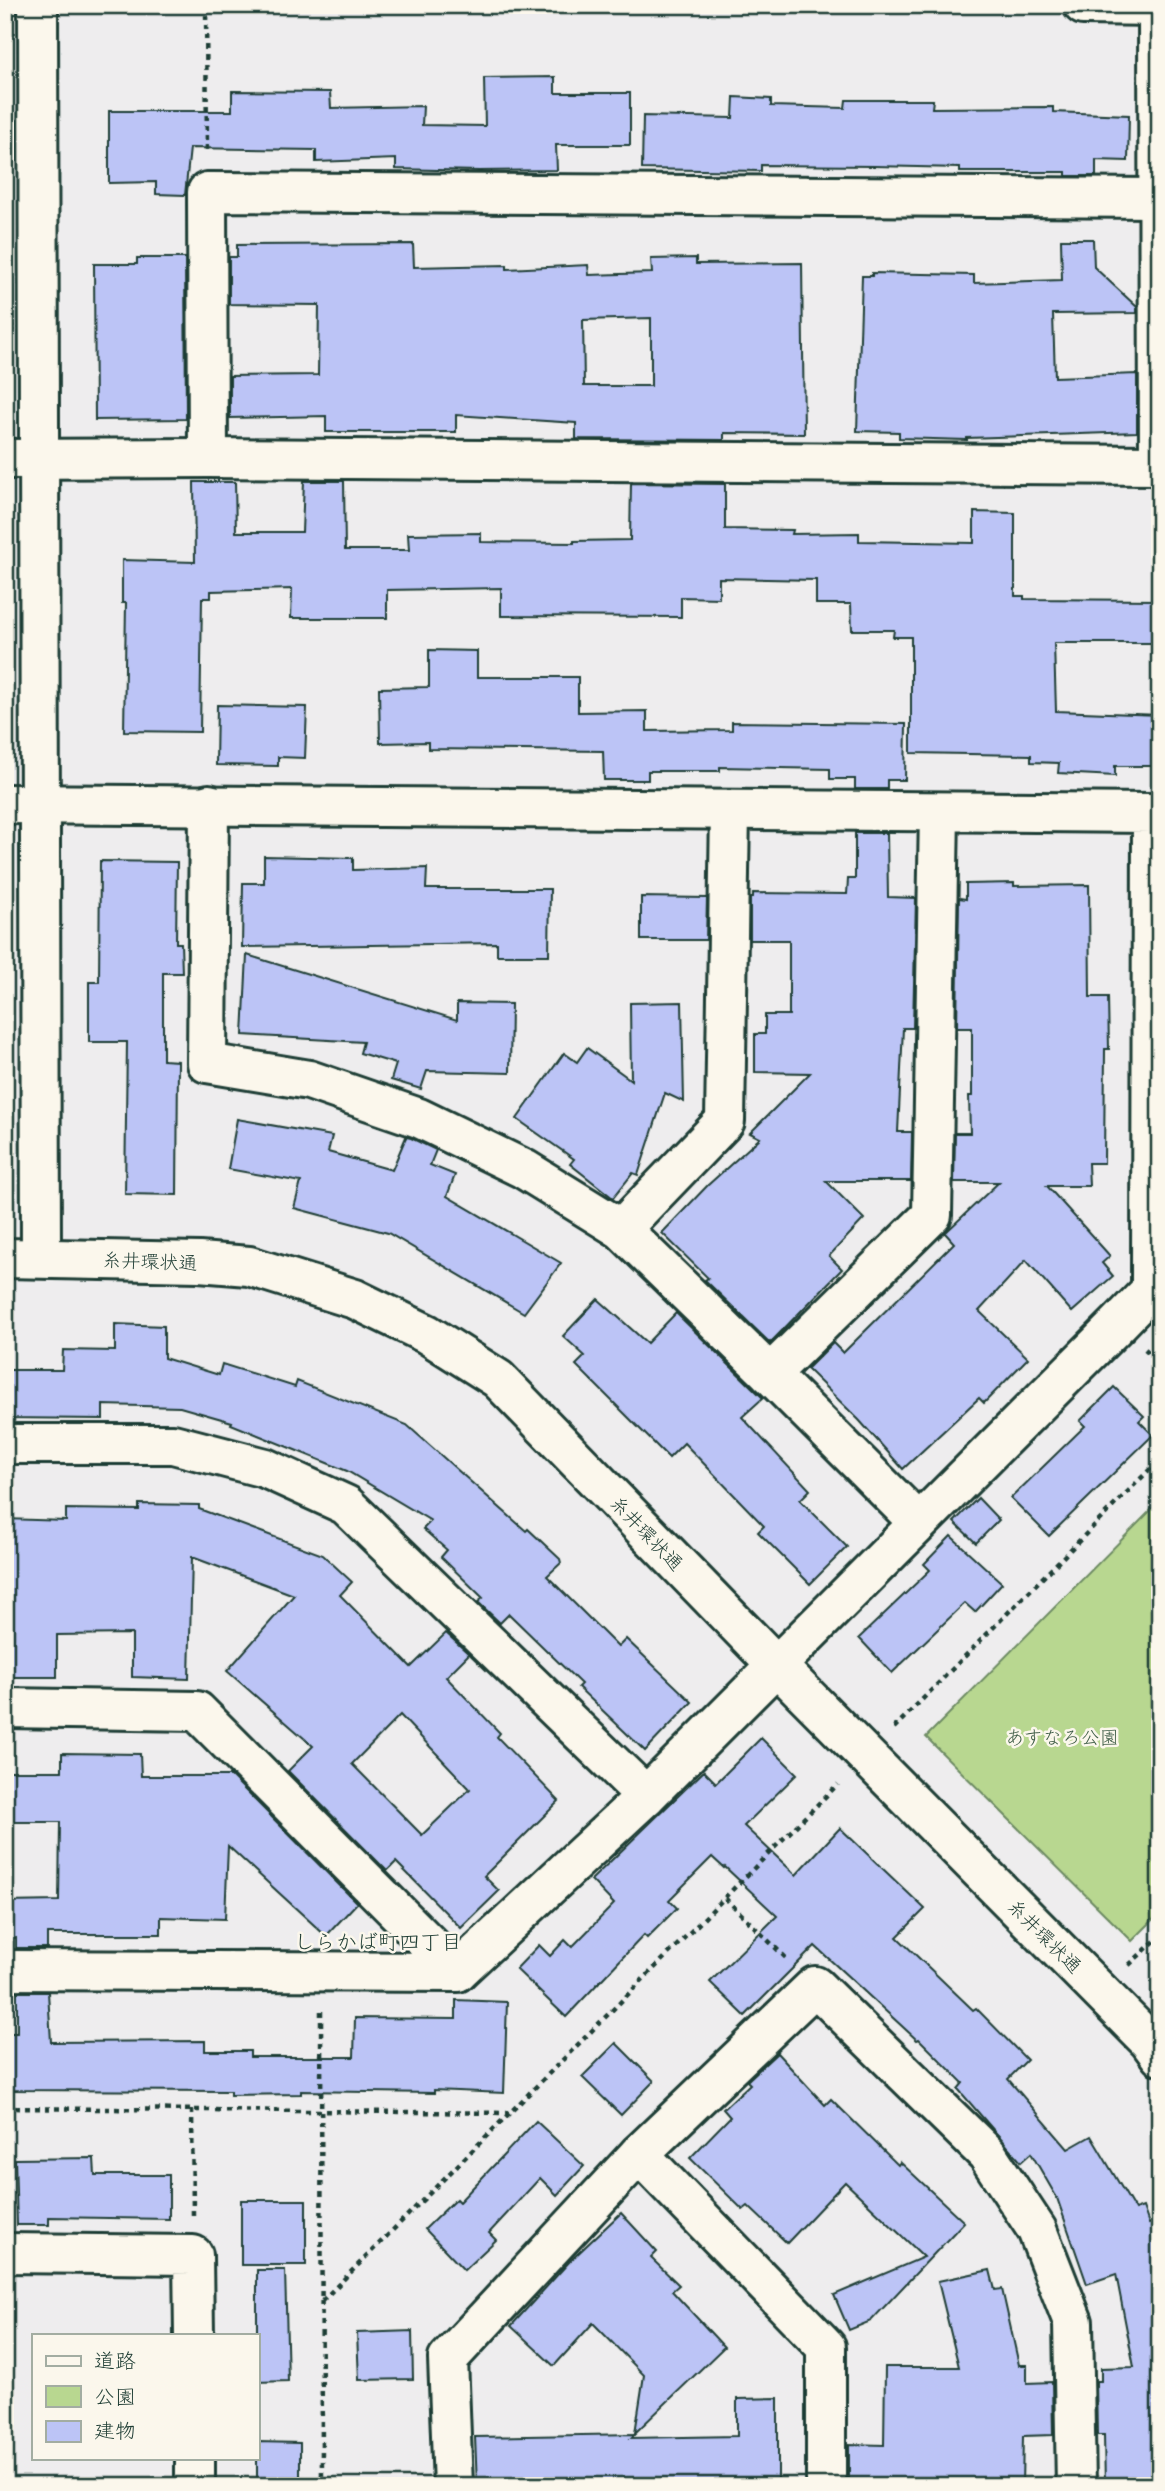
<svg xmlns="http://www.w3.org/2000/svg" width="1165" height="2491" font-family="Kalam,'Klee One',sans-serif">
  <rect width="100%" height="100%" fill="#eeedee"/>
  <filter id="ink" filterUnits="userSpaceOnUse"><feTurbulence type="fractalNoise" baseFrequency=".0143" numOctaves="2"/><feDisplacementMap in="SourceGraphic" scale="14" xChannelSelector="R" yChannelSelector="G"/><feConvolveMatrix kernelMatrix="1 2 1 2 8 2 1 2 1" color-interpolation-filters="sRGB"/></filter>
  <g filter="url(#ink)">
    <!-- green -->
    <polygon fill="#b8d790" stroke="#6c8a62" stroke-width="2" points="1160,1501 1160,1913 1132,1941 926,1737"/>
    <!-- building -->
    <g fill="#bcc4f6" stroke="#1f3d34" stroke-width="2" fill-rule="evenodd">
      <polygon points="555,77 555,93 630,93 630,145 556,145 557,170 479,171 396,169 396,159 316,162 316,150 190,148 185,195 156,194 156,182 109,183 109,111 232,111 232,91 330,92 331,108 423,106 422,125 485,126 484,78"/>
      <polygon points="734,97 771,99 771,106 845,108 846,100 933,100 932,108 1053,107 1053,112 1129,115 1128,161 1096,160 1096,176 1066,176 1066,172 960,172 960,168 874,166 761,165 761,171 642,169 643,116 733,118"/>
      <polygon points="1061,239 1093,239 1094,267 1137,307 1137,313 1053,314 1055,377 1137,374 1137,432 967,438 967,440 899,438 899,432 857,431 862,276 872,276 872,273 974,275 974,283 1062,280"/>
      <path d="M413 244 414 267 507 265V269L588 265 589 275 652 273 651 259 696 258V264L802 263 804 434 724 433V440L576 439V423L456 415V432H326V416L230 418V376L318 375 319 305 229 304V257H237V245ZM651 318V386H584L583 320Z"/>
      <polygon points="137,258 185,258 186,419 95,420 94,264 137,264"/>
      <polygon points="304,481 344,481 345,550 409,550 408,534 481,533 481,542 574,543 574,541 630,540 631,483 725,484 725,529 793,530 792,534 859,533 859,541 974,543 974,512 1015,513 1015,596 1024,596 1024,599 1160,600 1160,643 1054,643 1056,711 1160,715 1160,766 1115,766 1115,776 1058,773 1059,763 1031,762 1031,755 911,753 911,637 893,637 894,630 852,630 851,604 816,604 816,580 719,578 719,598 681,597 681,617 501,616 501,588 387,590 387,618 291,618 292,589 211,591 211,598 202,598 200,732 124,731 126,603 122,603 122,560 195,562 194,482 235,482 236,532 302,532"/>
      <polygon points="429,650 477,651 477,677 578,677 578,712 647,711 647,731 732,730 732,722 906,724 905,780 887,780 887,789 855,789 855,779 830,779 830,769 720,767 720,771 648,771 648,780 604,780 603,751 428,749 428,742 380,743 379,688 429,687"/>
      <polygon points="217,705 307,707 305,758 278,757 278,766 216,765"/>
      <polygon points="855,833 887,833 888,897 916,898 913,1028 903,1028 898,1132 912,1132 911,1181 826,1181 864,1219 829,1256 842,1269 770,1343 705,1280 708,1278 662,1233 708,1185 760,1138 750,1133 810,1073 755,1072 755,1034 765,1034 765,1015 789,1015 789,940 750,940 750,898 753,898 753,893 847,894 848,879 855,879"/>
      <polygon points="264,856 353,858 353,870 427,868 426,889 550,889 549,955 497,955 497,943 242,947 243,883 264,883"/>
      <polygon points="100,861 177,862 176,943 181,943 182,973 163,973 163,1060 178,1061 177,1195 125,1194 127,1042 89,1042 89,982 99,982"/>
      <polygon points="1014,883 1014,886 1089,885 1090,997 1108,997 1109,1049 1105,1049 1104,1163 1088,1163 1089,1186 1047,1186 1110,1256 1102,1263 1113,1276 1072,1312 1026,1260 979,1311 1028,1358 984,1403 979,1398 903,1469 859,1420 807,1369 833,1343 843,1353 954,1243 945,1233 999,1182 954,1182 955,1133 970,1133 969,1096 972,1096 972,1028 957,1028 959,898 966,899 966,884"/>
      <polygon points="641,897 707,898 706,940 641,940"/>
      <polygon points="247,955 457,1020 457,1003 511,1004 510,1073 427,1071 421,1089 391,1080 396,1064 360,1053 363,1042 243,1035"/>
      <polygon points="682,1002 684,1102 665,1093 638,1175 633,1173 613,1198 570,1164 574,1159 517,1119 564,1053 577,1062 587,1048 631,1080 630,1003"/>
      <polygon points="237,1119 332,1136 328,1152 392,1170 406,1137 411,1138 436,1150 430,1165 455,1175 447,1196 561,1263 524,1313 388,1233 294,1208 301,1182 228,1169"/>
      <polygon points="598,1299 647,1343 676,1313 763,1398 742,1417 810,1490 800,1500 847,1547 810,1584 758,1532 764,1526 684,1443 669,1458 576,1365 585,1356 563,1336"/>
      <polygon points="115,1324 164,1326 164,1358 219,1375 222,1364 295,1387 297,1381 407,1425 526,1531 528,1529 560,1559 561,1563 547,1576 618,1647 626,1639 692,1702 645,1751 578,1687 581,1684 509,1614 500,1623 478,1602 483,1598 441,1557 447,1550 423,1529 431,1521 347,1471 231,1424 232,1422 180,1407 103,1405 103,1419 5,1418 5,1370 62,1370 63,1350 115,1351"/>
      <polygon points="1114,1387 1144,1416 1139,1421 1153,1435 1049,1536 1011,1498 1085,1426 1080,1421"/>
      <polygon points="978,1498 999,1520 976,1543 954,1522"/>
      <path d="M139 1504 199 1505V1509L323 1555 352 1582 340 1595 411 1667 446 1633 469 1654 446 1677 500 1733 497 1737 559 1801 484 1876 499 1891 461 1928 396 1862 387 1871 288 1771 313 1746 227 1671 294 1595 192 1557 189 1679 132 1677V1634L57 1635V1677H5V1519L66 1521V1509L139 1510ZM400 1715 470 1789 422 1835 352 1764Z"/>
      <polygon points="951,1536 1002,1583 975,1612 965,1603 892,1673 859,1638 930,1570 924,1564"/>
      <polygon points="761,1738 797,1774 744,1826 796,1875 840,1828 925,1909 897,1937 973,2010 976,2008 1027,2060 1008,2079 1068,2149 1091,2136 1135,2210 1143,2207 1149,2224 1160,2220 1160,2486 1105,2486 1104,2435 1097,2435 1096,2381 1101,2381 1101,2368 1134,2367 1116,2274 1087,2284 1057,2198 1031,2153 1021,2162 958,2089 963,2083 919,2039 917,2040 815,1946 745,2016 710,1982 777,1916 725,1867 724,1868 712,1857 669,1900 677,1908 647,1938 644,1935 566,2017 516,1969 539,1945 550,1956 565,1940 572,1947 614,1904 591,1880 704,1771 716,1783"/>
      <polygon points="62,1753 140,1754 141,1776 231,1776 357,1903 326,1936 228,1846 225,1919 161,1917 161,1934 47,1934 47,1948 16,1948 16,1938 5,1938 5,1902 59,1901 60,1822 5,1822 5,1771 62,1771"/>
      <polygon points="17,1992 48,1992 51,2042 205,2041 205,2051 250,2051 250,2057 354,2057 355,2018 456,2019 456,2000 507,2002 504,2093 434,2090 434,2093 301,2091 301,2094 230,2095 230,2091 5,2090 5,2033 17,2033"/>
      <polygon points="616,2043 654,2081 621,2115 582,2077"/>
      <polygon points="777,2053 825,2105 831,2099 898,2165 900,2162 964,2222 871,2321 849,2330 834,2295 924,2257 845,2182 787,2243 748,2206 743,2210 690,2158 730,2117 723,2109 750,2084 747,2081"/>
      <polygon points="536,2121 584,2166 557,2195 540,2178 489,2233 496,2240 464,2270 425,2229 456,2199 459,2202"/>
      <polygon points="94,2158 95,2175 169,2175 169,2219 49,2217 49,2225 17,2225 15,2159"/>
      <rect x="241" y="2200" width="65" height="65"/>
      <polygon points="621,2213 657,2252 651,2258 679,2285 672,2291 724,2347 635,2433 644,2375 593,2323 554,2366 511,2326 570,2261"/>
      <polygon points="257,2270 285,2270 288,2381 257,2382"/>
      <polygon points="990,2270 995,2290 1002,2289 1019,2365 1027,2365 1027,2383 1052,2382 1053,2435 1023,2436 1022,2486 849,2486 849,2444 884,2445 885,2367 959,2367 938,2281"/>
      <polygon points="412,2331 413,2379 359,2380 357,2333"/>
      <polygon points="778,2398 778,2480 722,2481 722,2486 498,2486 498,2483 477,2484 475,2437 635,2434 631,2438 737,2436 737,2399"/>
      <polygon points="257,2442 300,2443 300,2486 257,2486"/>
    </g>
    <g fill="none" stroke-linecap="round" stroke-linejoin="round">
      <defs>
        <g id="minor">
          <polyline points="208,458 207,192 1157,198"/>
          <polyline points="5,459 208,458 1159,465 1158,6"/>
          <polyline points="5,804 1152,813 1151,1290 1119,1323 646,1796 457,1972 5,1970"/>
          <polyline points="209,804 207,1063 309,1080 419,1118 524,1169 621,1229 770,1374 918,1522"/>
          <polyline points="621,1229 725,1121 730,811"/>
          <polyline points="770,1374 932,1215 939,812"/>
          <polyline points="5,1444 173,1444 265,1468 346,1505 646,1796"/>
          <polyline points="5,1708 197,1711 457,1972"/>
          <polyline points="639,2154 826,2347 826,2486"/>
          <polyline points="5,2253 193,2255 194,2335"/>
          <polyline points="195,2458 195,2486"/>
          <polyline points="453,2486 448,2359 639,2154 815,1986 987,2154 1037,2230 1073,2322 1076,2486"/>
        </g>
        <g id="tertiary">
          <polyline points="38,5 41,1258"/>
          <polyline points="1083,5 1160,6"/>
          <polyline points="5,1258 199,1262 249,1266 355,1299 427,1334 498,1379 776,1665 1149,2041 1160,2056"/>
        </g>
      </defs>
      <!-- minor casing -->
      <use href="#minor" stroke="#1f3d34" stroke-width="44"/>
      <!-- tertiary casing -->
      <use href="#tertiary" stroke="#1f3d34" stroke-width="44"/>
      <!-- path -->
      <g stroke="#1f3d34" stroke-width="4.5" stroke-dasharray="5 5" stroke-linecap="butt">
        <polyline points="206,5 207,155"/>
        <polyline points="1145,1349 1160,1363"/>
        <polyline points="894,1728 1160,1459"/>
        <polyline points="725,1898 786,1958"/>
        <polyline points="1129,1965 1160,1936"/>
        <polyline points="321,2011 322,2486"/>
        <polyline points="5,2108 509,2113"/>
        <polyline points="192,2110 193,2217"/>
        <polyline points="322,2301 838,1784"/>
      </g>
      <!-- minor -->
      <use href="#minor" stroke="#fbf7ec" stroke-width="38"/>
      <!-- tertiary -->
      <use href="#tertiary" stroke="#fbf7ec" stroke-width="38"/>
    </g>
  </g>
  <g text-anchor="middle" stroke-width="5" stroke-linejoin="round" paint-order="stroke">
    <!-- street labels -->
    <g font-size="19" fill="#1f3d34" stroke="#fbf7ec">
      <text transform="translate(150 1261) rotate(2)" y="7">糸井環状通</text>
      <text transform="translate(647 1533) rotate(46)" y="7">糸井環状通</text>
      <text transform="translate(1045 1936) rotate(45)" y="7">糸井環状通</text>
    </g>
    <!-- park labels -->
    <g font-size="19" fill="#3e5c46" stroke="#fbf7ec">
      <text x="1062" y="1744">あすなろ公園</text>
    </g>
    <!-- neighbourhood labels -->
    <g font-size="21" fill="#1f3d34" stroke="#fbf7ec">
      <text x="378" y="1949">しらかば町四丁目</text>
    </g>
  </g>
  <!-- margin -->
  <rect width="1165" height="2491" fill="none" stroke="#fbf7ec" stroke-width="28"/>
  <rect x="14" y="14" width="1137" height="2463" fill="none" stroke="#1f3d34" stroke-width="2.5" filter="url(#ink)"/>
  <!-- legend -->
  <rect x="32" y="2334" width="228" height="126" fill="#fbf7ec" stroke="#a3ada2" stroke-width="2"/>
  <rect x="46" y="2356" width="35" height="10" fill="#fbf7ec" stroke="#a3ada2" stroke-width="2"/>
  <text x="94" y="2368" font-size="21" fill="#1f3d34">道路</text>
  <rect x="46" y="2386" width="35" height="21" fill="#b8d790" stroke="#a3ada2" stroke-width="2"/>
  <text x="94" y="2404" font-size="21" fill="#1f3d34">公園</text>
  <rect x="46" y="2421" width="35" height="21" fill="#bcc4f6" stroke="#a3ada2" stroke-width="2"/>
  <text x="94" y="2438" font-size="21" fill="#1f3d34">建物</text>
</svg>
